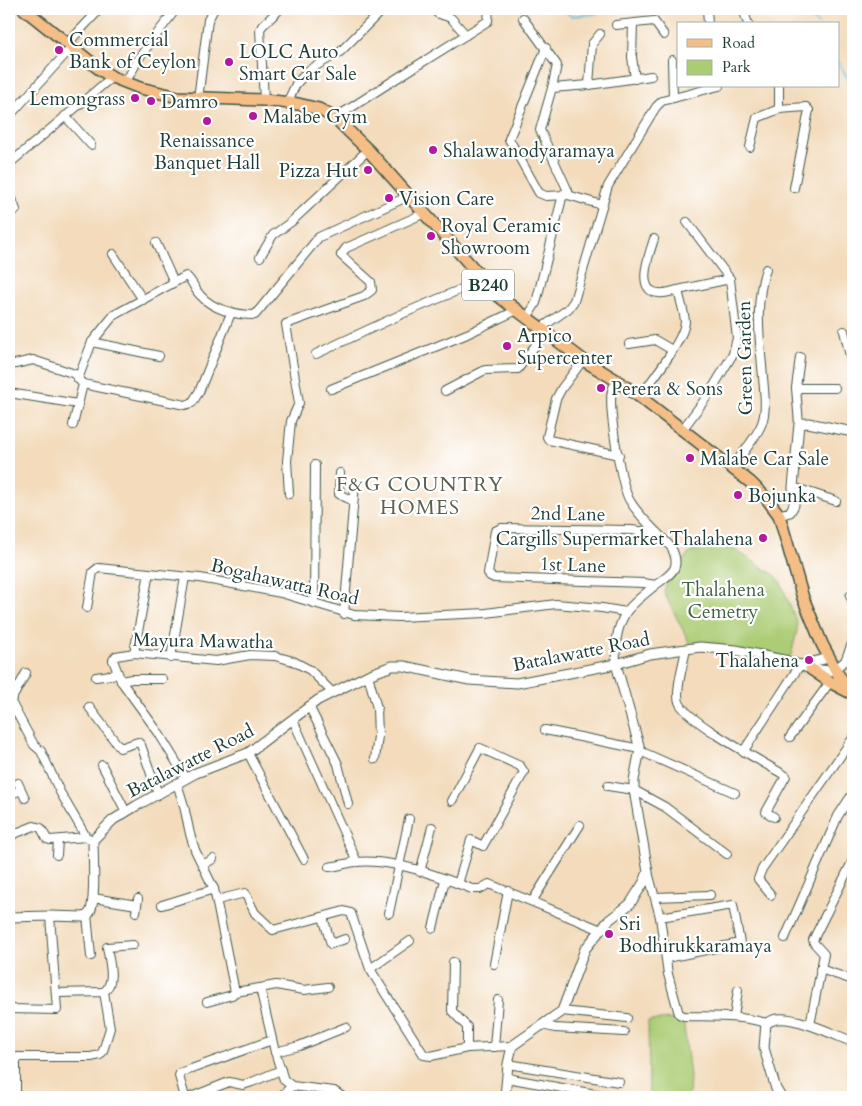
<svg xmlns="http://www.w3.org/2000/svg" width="862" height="1106" font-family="Cardo,serif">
  <rect width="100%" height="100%" fill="#fff"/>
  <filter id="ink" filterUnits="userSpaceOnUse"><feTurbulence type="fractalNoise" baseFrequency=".02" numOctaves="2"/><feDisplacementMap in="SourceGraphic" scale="10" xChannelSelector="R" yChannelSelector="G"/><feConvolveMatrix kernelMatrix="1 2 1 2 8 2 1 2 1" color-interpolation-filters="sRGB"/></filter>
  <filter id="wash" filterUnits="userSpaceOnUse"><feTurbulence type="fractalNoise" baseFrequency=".0096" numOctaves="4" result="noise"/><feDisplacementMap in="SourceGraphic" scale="20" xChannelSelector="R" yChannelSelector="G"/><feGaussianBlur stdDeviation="1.12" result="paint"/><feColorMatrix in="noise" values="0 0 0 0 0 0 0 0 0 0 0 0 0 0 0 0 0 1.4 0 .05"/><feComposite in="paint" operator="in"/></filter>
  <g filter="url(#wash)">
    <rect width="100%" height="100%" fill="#f3dbbc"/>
    <!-- green -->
    <g fill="#accc74" stroke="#668454">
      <polygon points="727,548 735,550 776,576 780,581 797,623 797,631 791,655 786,659 694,646 689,642 664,593 665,587 687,555 693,551"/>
      <polygon points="683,1018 690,1075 689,1097 649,1097 648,1021"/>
    </g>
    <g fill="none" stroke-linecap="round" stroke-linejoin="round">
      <!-- stream -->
      <g stroke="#60bdde" stroke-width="2">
        <polyline points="563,9 571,16 593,14 609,9"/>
        <polyline points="802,9 818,24"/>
        <polyline points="838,61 849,81 853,81"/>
      </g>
    </g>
  </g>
  <g filter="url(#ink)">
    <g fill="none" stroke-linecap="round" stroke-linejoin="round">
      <defs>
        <g id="minor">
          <polyline points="433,9 437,13 451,18 466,35"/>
          <polyline points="707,9 708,24"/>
          <polyline points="744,12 748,24"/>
          <polyline points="523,18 557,65 552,88 540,130 568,191 568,195"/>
          <polyline points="633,24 632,57 635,79"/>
          <polyline points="616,25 654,21 664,35"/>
          <polyline points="67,44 100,9"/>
          <polyline points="546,48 509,139 539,193 546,196 568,195 602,205"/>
          <polyline points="672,60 673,98"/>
          <polyline points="125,83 141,55 176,9"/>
          <polyline points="589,85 592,44 600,34"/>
          <polyline points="779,86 779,109 806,107 809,110 794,188"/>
          <polyline points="552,88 589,85 651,76"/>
          <polyline points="198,99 208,20 214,9"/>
          <polyline points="264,100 260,30 262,26 280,9"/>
          <polyline points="287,103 296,84 309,70 340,52 383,9"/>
          <polyline points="13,112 71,48"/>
          <polyline points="65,116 91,145"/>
          <polyline points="335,118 383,87 488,21 489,9"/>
          <polyline points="750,147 757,118 779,109"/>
          <polyline points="9,164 112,77"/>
          <polyline points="9,191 16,210"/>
          <path d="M654 239C650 252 634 292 659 293 665 294 672 291 678 290"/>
          <polyline points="156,243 174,282"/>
          <polyline points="113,254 143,300"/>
          <polyline points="260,257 273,235 291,222 368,150"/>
          <polyline points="527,318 536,303 563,194"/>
          <polyline points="541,328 568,309 574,301 608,186 656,107 662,101 719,86"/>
          <polyline points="844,331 853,368"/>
          <polyline points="92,342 159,356"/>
          <polyline points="629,344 655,340 672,350"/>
          <polyline points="316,354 402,314 483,280"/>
          <polyline points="583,360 562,388 556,399 547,437 549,440 619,455"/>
          <polyline points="15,364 33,360 75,374 78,379"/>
          <polyline points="83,384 185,405 192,403 199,392 231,313"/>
          <polyline points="796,388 835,388"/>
          <polyline points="331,389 467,334 517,310"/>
          <polyline points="445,391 485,370 518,369 546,331"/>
          <polyline points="9,393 78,404"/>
          <path d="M640 397C651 381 685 339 685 321 684 311 680 300 678 290L730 279"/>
          <polyline points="799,424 796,388 800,357"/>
          <path d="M73 425 83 384 78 379 92 342 114 315 186 276C193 281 194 289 200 295 213 310 236 315 255 315L319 237 409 196"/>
          <polyline points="682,430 709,394 733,354 737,338 730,279 687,222"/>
          <path d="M732 468C741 454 756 439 762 423 767 409 764 391 763 377 760 341 754 304 766 269"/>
          <polyline points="340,473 339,494 353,501"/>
          <polyline points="793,487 836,501"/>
          <polyline points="289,494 287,461 291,421 299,403 286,324 364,296 372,290 371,282 341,255 346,248 425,213"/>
          <polyline points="655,585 644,583 494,578 490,576 488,573 495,531 501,528 631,530 657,533"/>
          <polyline points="850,596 853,601"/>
          <polyline points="314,603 315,465"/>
          <polyline points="87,608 93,572 98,568 200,578 281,593 354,615 399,617 486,613 556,604 602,608 626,612"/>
          <polyline points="344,614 355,484"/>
          <path d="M686 649C684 661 675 691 679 702 687 722 765 763 786 776L766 812 774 817"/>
          <polyline points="134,653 149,573"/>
          <polyline points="171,658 185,577"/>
          <path d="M616 664C615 646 616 630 625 614 630 605 648 591 657 584 672 573 682 568 671 547 657 532 640 518 630 501 621 487 608 407 612 391 613 387 615 383 616 380"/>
          <polyline points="835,669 845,661 853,641"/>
          <polyline points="368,675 377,708 378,736 375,759"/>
          <polyline points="96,677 118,674"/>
          <polyline points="121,681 132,679 162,679"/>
          <polyline points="11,702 34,745 41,751 60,792 81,828 86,837 93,840"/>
          <polyline points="9,704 26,673"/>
          <polyline points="309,706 338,764 348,804"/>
          <polyline points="89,707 120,748 138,742 141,745 158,794"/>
          <polyline points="293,720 357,862"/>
          <polyline points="545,730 640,749"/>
          <polyline points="790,737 830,682"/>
          <polyline points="640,751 735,793"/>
          <polyline points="743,752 800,665"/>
          <polyline points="248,753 304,859"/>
          <polyline points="102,765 126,812"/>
          <polyline points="186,778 158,732 121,681 113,660 116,656 134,653 216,661 250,655 275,656 293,661 310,670 332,692"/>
          <polyline points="18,783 25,798"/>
          <polyline points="177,783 184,806 190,834 195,850 214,889 235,992 260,988 275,1052 284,1080 292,1086 334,1091 343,1097"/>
          <polyline points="608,786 634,790 665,807 727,854"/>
          <polyline points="9,795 21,790"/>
          <polyline points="452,801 480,748 520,766 524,772 483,846 471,840 458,884"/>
          <polyline points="9,836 34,826 41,828 47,839 50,840 86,837"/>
          <polyline points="57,855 58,840"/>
          <polyline points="203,865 213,859"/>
          <path d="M329 867C338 866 347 863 356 862 392 858 439 876 472 889H480L489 884 601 930"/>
          <polyline points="420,872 432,827"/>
          <path d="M648 872 660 917 668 974 679 1014 684 1016C712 1017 740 1015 766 1023"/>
          <polyline points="771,895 758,879 762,869 853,738"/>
          <polyline points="655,897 710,895"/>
          <polyline points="93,898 137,905"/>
          <polyline points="217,900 245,893 255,913 273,930 344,911 351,913 370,969 424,1055 431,1056 467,1048 512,1046"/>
          <polyline points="533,900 580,825"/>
          <polyline points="162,905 214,889"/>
          <polyline points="136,912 138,899"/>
          <polyline points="389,913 409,819"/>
          <polyline points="87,915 91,956"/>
          <polyline points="323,917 331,944 345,939"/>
          <polyline points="660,917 733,905 740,943 667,958"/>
          <polyline points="433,928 445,880"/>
          <polyline points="785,938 838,816 853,793"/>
          <polyline points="453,962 452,1011 467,1027 467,1048"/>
          <polyline points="494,964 508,891"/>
          <polyline points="370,969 410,941"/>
          <polyline points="820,969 853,980"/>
          <polyline points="260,988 276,985 304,990 328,987"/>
          <path d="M104 992C116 982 109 961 107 947L133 945"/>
          <polyline points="207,1002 232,995 235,992"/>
          <polyline points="9,1009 57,1010 50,916"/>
          <polyline points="562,1011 627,1018"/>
          <polyline points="734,1017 738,990"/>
          <polyline points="542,1025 555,1028 624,1032"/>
          <polyline points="810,1025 824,954 814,943 813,940 853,860"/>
          <polyline points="494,1047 498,1000"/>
          <polyline points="275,1052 299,1046 346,1027"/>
          <polyline points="508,1064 619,1082"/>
          <polyline points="507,1078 612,1097"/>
          <polyline points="14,1097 16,1091 16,1057 91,1057 100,1055 103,1051 110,1028 104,992 57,993"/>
          <polyline points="185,1097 179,1076 180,1073 272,1040"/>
          <polyline points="191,1097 229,1082 243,1085 252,1082 281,1070"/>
          <polyline points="280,1097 292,1086"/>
        </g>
        <g id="tertiary">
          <polyline points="779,515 790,512 794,505 793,487 799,424 808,423 853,432"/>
          <polyline points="800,665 829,658"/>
          <path d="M9 917 50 916 84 917C87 915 88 916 90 912 96 901 93 855 93 840L113 820 136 806 196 773 248 753 318 700 368 675 392 666H404L469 680 517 683 616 664 650 654 700 647 736 650 788 661 811 669 831 671 835 669"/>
          <polyline points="505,1097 508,1064 512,1046 562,1011 585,949 609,920 630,904 644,882 648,872 634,790 634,780 640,749 616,664"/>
          <path d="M781 1097 776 1089 764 1048 766 1023C770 1022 774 1019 777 1019 796 1016 835 1035 853 1042"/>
        </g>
        <g id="primary">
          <polyline points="24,9 98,68 112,77 140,88 178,97 264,100 298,104 319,109 335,118 368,150 497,295 583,360 616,380 640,397 750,482 767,499 779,515 803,598 822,644 839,676 853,694"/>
          <polyline points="811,669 830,682 849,692"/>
        </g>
      </defs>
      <!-- minor casing -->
      <use href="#minor" stroke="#3f5548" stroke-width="10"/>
      <!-- tertiary casing -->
      <use href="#tertiary" stroke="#3f5548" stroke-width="11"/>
      <!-- primary casing -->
      <use href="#primary" stroke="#3f5548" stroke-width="14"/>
      <!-- minor -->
      <use href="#minor" stroke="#fff" stroke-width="8"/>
      <!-- tertiary -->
      <use href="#tertiary" stroke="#fff" stroke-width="9"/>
      <!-- primary -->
      <use href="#primary" stroke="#f5be86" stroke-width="11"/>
    </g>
  </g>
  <!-- markers -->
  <g fill="#b5179e" stroke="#fff" stroke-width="2">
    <circle cx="59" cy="50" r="5"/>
    <circle cx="229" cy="62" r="5"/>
    <circle cx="135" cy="98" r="5"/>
    <circle cx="151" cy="101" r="5"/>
    <circle cx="253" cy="116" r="5"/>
    <circle cx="207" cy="121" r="5"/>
    <circle cx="433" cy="150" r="5"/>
    <circle cx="368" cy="170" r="5"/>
    <circle cx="389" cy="198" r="5"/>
    <circle cx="431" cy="236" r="5"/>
    <circle cx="507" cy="346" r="5"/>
    <circle cx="601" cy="388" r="5"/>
    <circle cx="690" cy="458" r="5"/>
    <circle cx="738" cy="495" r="5"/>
    <circle cx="763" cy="538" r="5"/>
    <circle cx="809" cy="660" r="5"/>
    <circle cx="609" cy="934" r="5"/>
  </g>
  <g text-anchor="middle" stroke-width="4.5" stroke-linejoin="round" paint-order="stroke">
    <!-- shield labels -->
    <rect fill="#fff" stroke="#627771" stroke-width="1" x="462" y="269.5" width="52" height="31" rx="4"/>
    <g font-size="18" font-weight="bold" fill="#1f3d34">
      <text x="488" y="291">B240</text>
    </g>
    <!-- poi labels -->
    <g font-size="19" fill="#1f3d34" stroke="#fff" text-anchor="start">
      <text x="69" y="46">Commercial<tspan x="69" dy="22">Bank of Ceylon</tspan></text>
      <text x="239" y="58">LOLC Auto<tspan x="239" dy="22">Smart Car Sale</tspan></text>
      <text x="125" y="105" text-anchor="end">Lemongrass</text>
      <text x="161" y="108">Damro</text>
      <text x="263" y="123">Malabe Gym</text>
      <text x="207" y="147" text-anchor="middle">Renaissance<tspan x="207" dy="22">Banquet Hall</tspan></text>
      <text x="443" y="157">Shalawanodyaramaya</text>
      <text x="358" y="177" text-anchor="end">Pizza Hut</text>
      <text x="399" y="205">Vision Care</text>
      <text x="441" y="232">Royal Ceramic<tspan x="441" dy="22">Showroom</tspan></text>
      <text x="517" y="342">Arpico<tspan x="517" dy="22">Supercenter</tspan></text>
      <text x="611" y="395">Perera &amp; Sons</text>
      <text x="700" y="465">Malabe Car Sale</text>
      <text x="748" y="502">Bojunka</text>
      <text x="753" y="545" text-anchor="end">Cargills Supermarket Thalahena</text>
      <text x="799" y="667" text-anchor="end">Thalahena</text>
      <text x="619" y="930">Sri<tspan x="619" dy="22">Bodhirukkaramaya</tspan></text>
    </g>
    <!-- street labels -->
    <g font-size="19" fill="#1f3d34" stroke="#fff">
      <text transform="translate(744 358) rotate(-91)" y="7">Green Garden</text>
      <text transform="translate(568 513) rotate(1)" y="7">2nd Lane</text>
      <text transform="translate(573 564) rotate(2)" y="7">1st Lane</text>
      <text transform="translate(285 581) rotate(13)" y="7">Bogahawatta Road</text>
      <text transform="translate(203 640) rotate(1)" y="7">Mayura Mawatha</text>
      <text transform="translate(581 651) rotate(-11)" y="7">Batalawatte Road</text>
      <text transform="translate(190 760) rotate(-27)" y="7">Batalawatte Road</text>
    </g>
    <!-- park labels -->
    <g font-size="19" fill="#426144" stroke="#fff">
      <text x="723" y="596">Thalahena<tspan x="723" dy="22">Cemetry</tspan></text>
    </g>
    <!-- neighbourhood labels -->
    <g font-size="20" letter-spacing="1" fill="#5c5f4e" stroke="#fff">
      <text x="420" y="491">F&amp;G COUNTRY<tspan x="420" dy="23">HOMES</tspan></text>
    </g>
  </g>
  <!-- margin -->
  <rect width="862" height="1106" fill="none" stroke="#fff" stroke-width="30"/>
  <!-- legend -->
  <rect x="677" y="22" width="162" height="65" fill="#ffffff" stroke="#a5b1ae"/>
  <rect x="687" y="39" width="25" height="8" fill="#f5be86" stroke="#a5b1ae"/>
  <text x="722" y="48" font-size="15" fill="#1f3d34">Road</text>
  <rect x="687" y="60" width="25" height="15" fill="#accc74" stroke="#a5b1ae"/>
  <text x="722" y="72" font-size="15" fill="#1f3d34">Park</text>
</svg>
